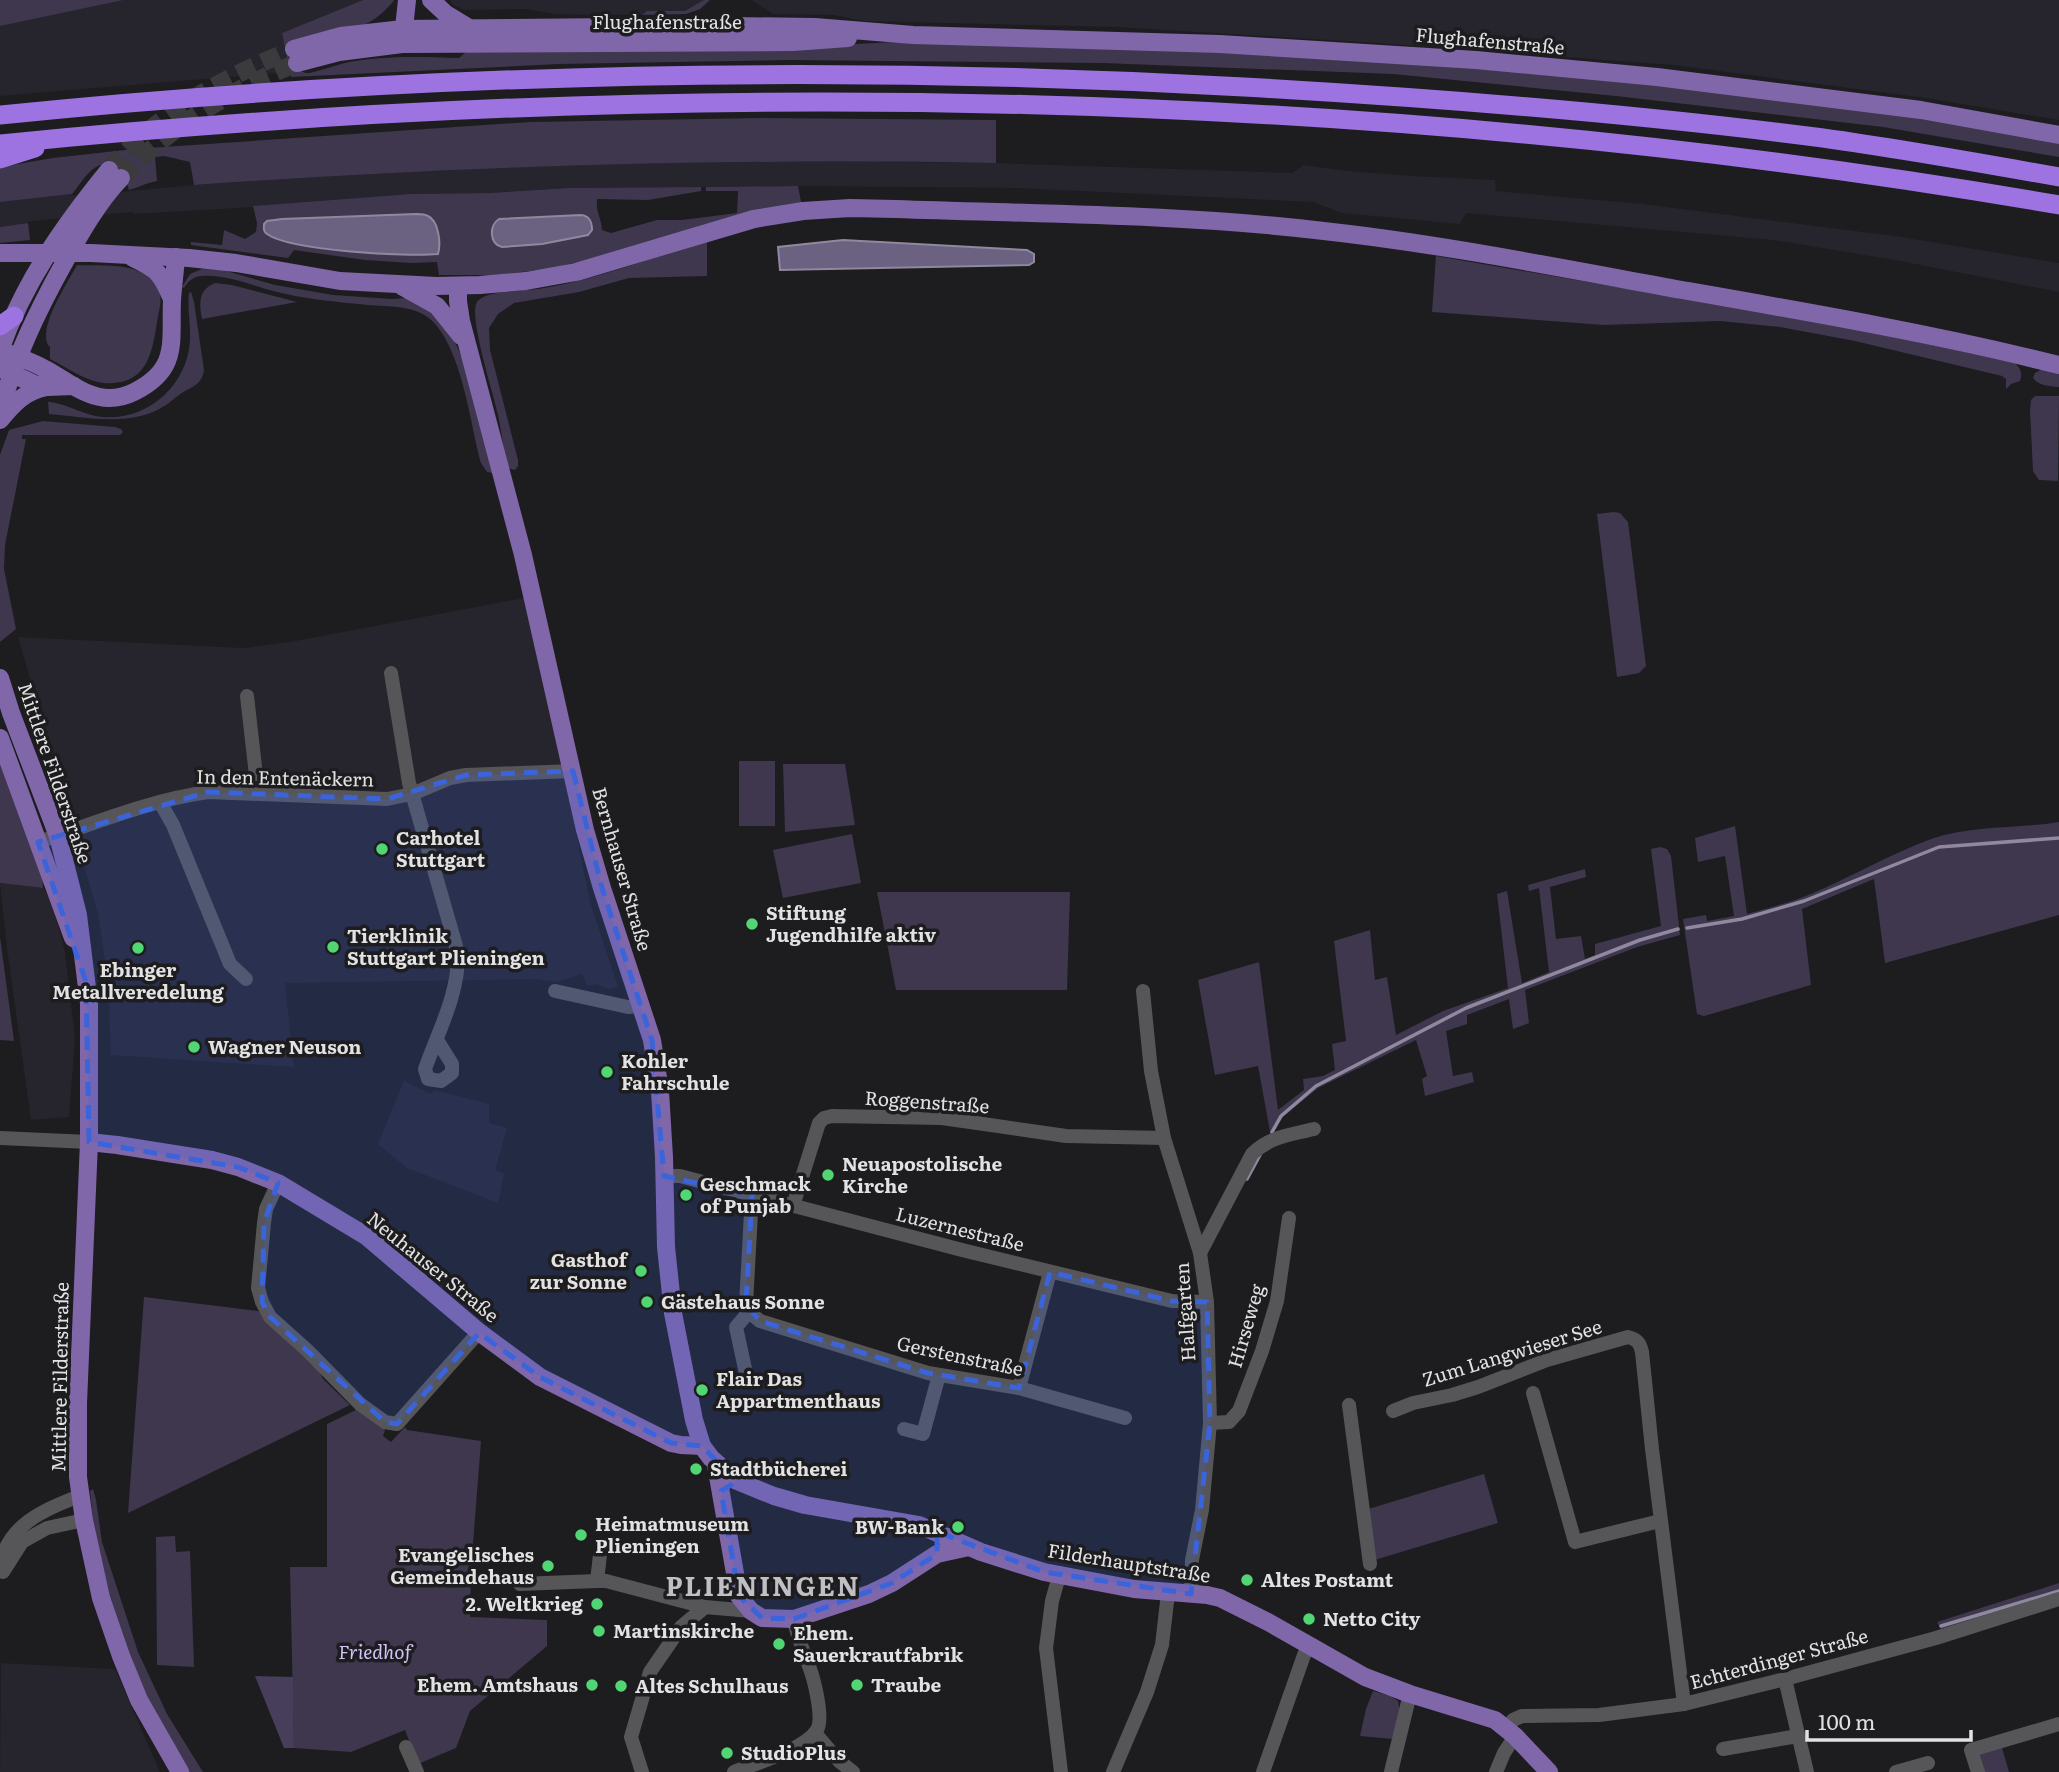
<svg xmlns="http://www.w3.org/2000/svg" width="2059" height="1772" font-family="Literata,serif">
  <rect width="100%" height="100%" fill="#1d1c1f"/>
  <!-- built -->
  <g fill="#26242c">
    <polygon points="0,0 363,0 282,33 290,72 0,96"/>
    <polygon points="450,0 710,0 700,9 686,14 590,15 555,14 525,9 464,10 453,5"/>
    <polygon points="751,0 2059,0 2059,120 1925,98 1673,65 1378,43 1115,27 864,21 833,15 773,14"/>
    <polygon points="761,161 996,163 1292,173 1304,165 1348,171 1413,176 1495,180 1496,191 1643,204 1895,236 2059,263 2059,292 1900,261 1773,240 1466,213 1460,224 1341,213 1313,202 1014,188 798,186 569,188 489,193 410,194 239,208 133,214 133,212 32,221 19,225 0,227 0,202 72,194 75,196 194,185 402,171 616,163"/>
    <polygon points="529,597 590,902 618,987 609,989 596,984 587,986 582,974 556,982 536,979 285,983 294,1067 111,1055 108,979 98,914 18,637 245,648 295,641"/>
    <polygon points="0,883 43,888 52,903 65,952 75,1039 69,1117 31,1120 7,948"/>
    <polygon points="404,1081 431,1094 434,1090 489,1104 489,1123 507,1128 495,1170 504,1174 498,1203 407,1168 378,1144"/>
    <polygon points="1,1663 115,1669 160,1772 0,1772"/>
  </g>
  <!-- green -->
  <g fill="#3e374e">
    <polygon points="0,0 123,0 0,26"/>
    <path d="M363 0H394C388 9 373 22 363 25L298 68C302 71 303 73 308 73 314 73 336 65 345 63 383 55 420 57 459 58L466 52 779 48 895 42H985L1436 62 1697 88 1901 113 2059 140V157L1883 127 1616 96 1393 74 1102 63 788 60 559 64 291 77 282 33Z"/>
    <polygon points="704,0 710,0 700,9 686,14 642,15 647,11 685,11"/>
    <path d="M762 118 996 120V163C728 158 461 166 194 185L190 162 164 156 155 157 157 181C145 183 138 188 129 190 126 176 112 157 96 167 86 173 79 186 72 194L0 202V167L53 158 134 149 530 122Z"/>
    <path d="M798 186 802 207 549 269 494 275H439L437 262 411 263 365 260 294 250 288 258 191 245V242L222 245 224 230 245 239 256 232 257 223 253 206 410 194 489 193 569 188 701 187V191L648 200 597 199C596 214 601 216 602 230L611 233 657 220H682L737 213 738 191H706V187Z"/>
    <polygon points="28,223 30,240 0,243 0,227"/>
    <path d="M707 240V276L629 278 579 292 514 303 498 314 489 328 490 350 518 460V466L515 470 507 468C503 450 502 433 498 415 494 395 468 316 477 302 485 290 524 291 538 289 596 280 651 258 707 240Z"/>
    <path d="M1436 256 1844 326 2015 363C2020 368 2023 373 2020 381L2011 384 2006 389V379L2002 376 1855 341 1780 327 1720 321 1604 325 1432 312Z"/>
    <path d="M77 265C98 266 128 263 146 275 166 288 161 302 157 322 152 355 146 386 104 383 85 381 66 367 50 359V347C35 331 68 282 77 265Z"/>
    <path d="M202 269 223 270 275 285 333 295 392 299 406 298 429 306 453 337 465 365 493 473 487 472 481 463C470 423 462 347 430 319 414 305 389 307 368 305 337 302 304 299 273 291 250 285 226 274 201 276 192 277 188 282 184 288L182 287 190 274Z"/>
    <path d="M215 283 232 285 297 302 202 319C199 303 198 290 215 283Z"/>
    <path d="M191 292 194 302 204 370C202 386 190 387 179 395 174 398 171 402 166 405 131 428 87 417 49 414L48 402H51C69 405 84 415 102 417 147 421 187 386 190 341 191 325 187 309 189 293Z"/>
    <path d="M2044 368 2059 373V387C2049 386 2039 386 2033 378L2035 373Z"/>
    <polygon points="2035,396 2059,396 2058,481 2039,480 2033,471 2030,410 2031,400"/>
    <polygon points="43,421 115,427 121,429 123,432 120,435 22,435 22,439 26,439 5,545 4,569 16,629 0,642 0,455 9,430"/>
    <polygon points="1614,512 1620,513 1628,522 1646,666 1639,673 1617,677 1597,514"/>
    <polygon points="0,757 42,869 43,888 0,883"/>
    <rect x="739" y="761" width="36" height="65"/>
    <polygon points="783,764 845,764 855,825 785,832"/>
    <path d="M2059 822V915L1885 963 1874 879 1802 909 1811 985 1704 1016 1697 1014 1683 919 1706 915 1707 921 1734 916 1725 856 1698 862 1695 838 1735 826 1747 914C1769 908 1792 902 1813 893 1853 876 1890 854 1931 839 1971 825 2017 829 2059 822Z"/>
    <polygon points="852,834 861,883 783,898 773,850"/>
    <polygon points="1660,847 1667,849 1671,856 1680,935 1637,947 1525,990 1529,1023 1513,1029 1509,999 1467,1015 1467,1024 1446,1031 1453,1076 1472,1072 1474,1082 1425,1096 1422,1079 1427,1076 1416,1040 1318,1088 1283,1117 1271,1137 1258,1066 1215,1075 1198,980 1259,962 1278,1110 1304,1090 1303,1079 1323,1076 1335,1070 1332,1044 1346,1041 1334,941 1370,930 1375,980 1387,977 1396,1035 1443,1011 1508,988 1497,894 1507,891 1522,983 1549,972 1539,888 1529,891 1528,885 1585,869 1586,877 1550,887 1556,939 1581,936 1585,959 1595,955 1595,944 1661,926 1651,849"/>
    <polygon points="877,892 1070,892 1067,990 896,990"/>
    <polygon points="0,937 14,1041 0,1040"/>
    <polygon points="144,1297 258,1311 314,1359 323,1379 350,1405 128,1513"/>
    <polygon points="360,1408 383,1427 385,1430 383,1436 391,1442 405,1427 407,1430 481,1441 471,1570 470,1617 547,1620 547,1646 470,1711 456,1748 418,1764 405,1730 351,1752 294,1748 290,1567 327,1567 327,1424"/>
    <polygon points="1484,1474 1498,1523 1371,1561 1365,1510"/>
    <polygon points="93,1489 96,1500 102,1542 138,1652 167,1714 203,1772 187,1772 145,1699 108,1596 93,1519 90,1491"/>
    <polygon points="175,1536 176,1552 190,1551 194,1667 157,1665 156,1537"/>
    <polygon points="2059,1583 2059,1595 1941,1629 1937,1622"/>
    <polygon points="1373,1691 1390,1696 1398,1701 1400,1711 1393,1739 1360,1736 1366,1709"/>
    <polygon points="2000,1741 2009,1772 1978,1772 1971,1750"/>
  </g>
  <!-- forest -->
  <polygon fill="#473e5b" points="255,1676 293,1677 294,1748 284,1748"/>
  <!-- water -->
  <g fill="#6b6281" stroke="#8f889e" stroke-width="2">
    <path d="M416 214C419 214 425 214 428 216 439 221 441 244 438 254 408 257 291 251 267 234 263 231 264 229 264 224L267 221 282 219Z"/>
    <path d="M581 215C590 216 592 222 592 230L588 235 542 244 502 247C489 244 489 225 499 219Z"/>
    <polygon points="843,240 1027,250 1034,254 1034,262 1029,265 780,270 778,247"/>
  </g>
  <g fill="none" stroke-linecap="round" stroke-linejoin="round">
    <!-- stream -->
    <g stroke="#8f889e" stroke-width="3.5">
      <polyline points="1687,928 1742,919 1804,901 1939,847 2059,838"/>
      <polyline points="1272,1132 1281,1116 1316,1086 1466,1008 1640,940 1678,929"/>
      <polyline points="1247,1179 1260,1155"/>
      <polyline points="1941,1626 2059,1591"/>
    </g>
    <!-- major-tunnel -->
    <g stroke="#3b3a3c" stroke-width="18" stroke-dasharray="18 9" stroke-linecap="butt">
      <path d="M109 170C158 112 225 77 294 49"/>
      <path d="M121 178C170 126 231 90 297 63"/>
    </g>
    <!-- minor -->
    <g stroke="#565558" stroke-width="14">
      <path d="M391 673 409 783 458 953C459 994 438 1032 425 1069L428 1079 441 1081 452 1073V1064L437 1040"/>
      <polyline points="247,696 258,793"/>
      <polyline points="160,802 173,825 230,964 246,979"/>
      <path d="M38 842C93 824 150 800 208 792L387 799 412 794 450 778 466 775 573 771"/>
      <polyline points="555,991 628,1007 640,1006"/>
      <polyline points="1143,991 1151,1071 1164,1138 1200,1253 1207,1302 1210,1423 1202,1510 1192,1560 1191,1594"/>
      <polyline points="0,1138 89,1142"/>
      <polyline points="664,1176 680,1176 962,1250 1172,1301 1207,1302"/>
      <polyline points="278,1183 266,1209 264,1223 258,1288 262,1302 270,1317 308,1351 360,1404 385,1422 397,1424 479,1332"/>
      <polyline points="752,1195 746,1304 749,1312 760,1321 928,1373 1019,1388 1125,1418"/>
      <polyline points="793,1206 819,1123 824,1118 832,1116 942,1118 1066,1136 1164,1138"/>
      <path d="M1200 1253 1252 1154C1271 1136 1290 1135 1314 1129"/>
      <polyline points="747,1378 736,1327 749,1312"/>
      <polyline points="1019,1388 1050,1272"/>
      <polyline points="1533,1393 1575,1542 1660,1521"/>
      <polyline points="1349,1405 1370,1564"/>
      <path d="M1393 1411 1413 1403 1452 1395 1478 1387 1547 1360 1628 1337C1637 1339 1640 1343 1642 1352L1652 1449 1684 1704"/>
      <polyline points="1210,1423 1229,1422 1239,1411 1262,1351 1277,1301 1289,1218"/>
      <polyline points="904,1429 923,1434 939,1375"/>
      <polyline points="600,1555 597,1581 606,1581 705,1607 751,1611"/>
      <path d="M0 1569C5 1526 44 1509 80 1496"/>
      <polyline points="3,1572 22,1542 47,1528 84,1520"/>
      <polyline points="1059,1576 1052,1601 1046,1648 1061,1772"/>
      <polyline points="520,1584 597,1581"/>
      <polyline points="1785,1679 1807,1772"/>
      <polyline points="1506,1728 1513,1720 1522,1716 1599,1715 1684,1704 1785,1679 1936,1638 2059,1599"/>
      <polyline points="815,1733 839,1761 853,1772"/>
      <polyline points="406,1747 417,1772"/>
      <polyline points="1723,1749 1798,1736"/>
      <polyline points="642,1772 631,1737 650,1672 681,1627 705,1607"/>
      <path d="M734 1772C756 1763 804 1750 817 1730 824 1718 814 1679 809 1666 803 1649 797 1638 794 1619"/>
      <polyline points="1113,1772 1147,1692 1162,1645 1168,1593"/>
      <polyline points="1263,1772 1304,1655 1310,1646"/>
      <polyline points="1391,1772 1410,1694"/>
      <polyline points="1496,1772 1504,1753 1515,1736"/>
      <polyline points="1896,1772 1928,1763"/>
      <polyline points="1978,1772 1971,1750 2059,1724"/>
    </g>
    <!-- major -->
    <g stroke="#8067aa" stroke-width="18">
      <polyline points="431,0 446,14 469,28"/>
      <polyline points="403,38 407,0"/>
      <polyline points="294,49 341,36 403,29 733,26 815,27 913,35 1220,44 1476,60 1657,77 1921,110 2059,135"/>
      <polyline points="297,63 339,52 402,44 793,42 848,38"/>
      <path d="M0 253H91L189 258 236 263 340 281 436 286 480 285 526 281 576 272 754 219 803 211 850 208 896 209C1035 214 1176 214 1315 230 1437 243 1561 268 1682 290 1808 312 1935 334 2059 365"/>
      <path d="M133 258C158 270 161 273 172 299"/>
      <polyline points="458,286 458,301 461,321 523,555 585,830 602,888 652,1040 660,1091 664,1157 666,1247 673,1313 694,1420 702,1446 711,1458 737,1481 774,1496 805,1505 919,1525 981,1552 1044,1572 1134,1589 1207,1595 1220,1598 1268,1622 1365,1677 1410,1694 1495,1720 1515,1736 1549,1772"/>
      <polyline points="403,287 437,306 461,336"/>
      <path d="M0 350C15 356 31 361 45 369 59 376 72 387 87 393 103 400 118 400 134 392 180 369 170 342 172 300 173 286 175 271 176 257"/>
      <path d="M0 350C24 282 64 225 109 170"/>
      <polyline points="0,368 34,384 47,387 74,386"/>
      <path d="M0 412C14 359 38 310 64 263 80 234 98 202 121 178"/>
      <path d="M0 420C14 403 25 391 47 387"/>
      <polyline points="0,678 11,713 58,836 78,915 89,1004 89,1142 78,1403 78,1477 84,1520 101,1598 121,1656 139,1700 180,1772"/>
      <polyline points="0,738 73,938"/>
      <polyline points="89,1142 117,1145 212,1160 238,1167 278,1183 366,1236 479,1332 540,1377 671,1443 681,1445 702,1446"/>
      <polyline points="716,1465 739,1596 751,1611 762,1618 794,1619 869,1594 892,1583 937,1554 969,1547"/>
    </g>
    <!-- highway -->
    <g stroke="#9c73e1" stroke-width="19">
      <path d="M0 115C413 73 830 64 1244 87 1438 98 1631 113 1823 138 1902 149 1981 163 2059 177"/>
      <path d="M0 144C681 75 1384 88 2059 205"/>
      <polyline points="0,159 35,148"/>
      <polyline points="0,326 14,316"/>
    </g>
  </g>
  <!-- marked area -->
  <path fill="#3b64da" fill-opacity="0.2" stroke="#3b64da" stroke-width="5" stroke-dasharray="14 9" stroke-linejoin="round" d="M573 771 602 888 652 1040 664 1176 752 1195 746 1304 760 1321 928 1373 1019 1388 1050 1272 1172 1301 1207 1302 1210 1423 1191 1594 1044 1572 937 1532V1554L892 1583 794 1619 762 1618 739 1596 721 1491 736 1482 702 1446 671 1443 593 1404 540 1377 479 1333 397 1424 385 1422 270 1317 262 1302 264 1223 278 1183 238 1167 89 1142 86 982 38 842 208 792 387 799 466 775Z"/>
  <!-- markers -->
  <g fill="#52d673" stroke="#1d1c1f" stroke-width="2.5">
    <circle cx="382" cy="849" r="7"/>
    <circle cx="752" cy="924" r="7"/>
    <circle cx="333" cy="947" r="7"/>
    <circle cx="138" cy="948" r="7"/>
    <circle cx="194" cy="1047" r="7"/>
    <circle cx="607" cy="1072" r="7"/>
    <circle cx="828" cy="1175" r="7"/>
    <circle cx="686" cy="1195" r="7"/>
    <circle cx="641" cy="1271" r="7"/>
    <circle cx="647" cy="1302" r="7"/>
    <circle cx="702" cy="1390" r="7"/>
    <circle cx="696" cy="1469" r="7"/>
    <circle cx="958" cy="1527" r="7"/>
    <circle cx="581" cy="1535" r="7"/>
    <circle cx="548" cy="1566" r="7"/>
    <circle cx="1247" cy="1580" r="7"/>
    <circle cx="597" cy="1604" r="7"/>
    <circle cx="1309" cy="1619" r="7"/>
    <circle cx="599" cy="1631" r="7"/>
    <circle cx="779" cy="1644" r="7"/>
    <circle cx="592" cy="1685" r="7"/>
    <circle cx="857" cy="1685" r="7"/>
    <circle cx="621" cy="1686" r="7"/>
    <circle cx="727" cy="1753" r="7"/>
  </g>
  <g text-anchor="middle" stroke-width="7" stroke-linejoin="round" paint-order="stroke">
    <!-- street labels -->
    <g font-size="19" fill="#e2e2e3" stroke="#1d1c1f">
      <text x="667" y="29">Flughafenstraße</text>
      <text transform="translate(1490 41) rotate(5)" y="7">Flughafenstraße</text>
      <text transform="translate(55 773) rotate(71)" y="7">Mittlere Filderstraße</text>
      <text transform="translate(285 778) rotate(1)" y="7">In den Entenäckern</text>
      <text transform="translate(622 869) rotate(74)" y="7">Bernhauser Straße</text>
      <text transform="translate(927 1102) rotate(4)" y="7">Roggenstraße</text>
      <text transform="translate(960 1229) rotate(14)" y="7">Luzernestraße</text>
      <text transform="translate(433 1267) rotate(39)" y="7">Neuhauser Straße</text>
      <text transform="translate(1185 1312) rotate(-94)" y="7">Halfgarten</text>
      <text transform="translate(1246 1326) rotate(-74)" y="7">Hirseweg</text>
      <text transform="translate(1512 1353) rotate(-17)" y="7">Zum Langwieser See</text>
      <text transform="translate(960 1356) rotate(12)" y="7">Gerstenstraße</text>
      <text transform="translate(60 1377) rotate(-89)" y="7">Mittlere Filderstraße</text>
      <text transform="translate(1129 1563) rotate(9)" y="7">Filderhauptstraße</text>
      <text transform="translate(1779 1659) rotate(-15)" y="7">Echterdinger Straße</text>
    </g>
    <!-- poi labels -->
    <g font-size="19" font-weight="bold" fill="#e2e2e3" stroke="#1d1c1f" text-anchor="start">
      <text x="396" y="845">Carhotel<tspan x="396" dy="22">Stuttgart</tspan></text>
      <text x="766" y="920">Stiftung<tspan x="766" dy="22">Jugendhilfe aktiv</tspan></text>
      <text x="347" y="943">Tierklinik<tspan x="347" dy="22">Stuttgart Plieningen</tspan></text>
      <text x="138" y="977" text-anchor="middle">Ebinger<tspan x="138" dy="22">Metallveredelung</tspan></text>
      <text x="208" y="1054">Wagner Neuson</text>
      <text x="621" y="1068">Kohler<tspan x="621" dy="22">Fahrschule</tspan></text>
      <text x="842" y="1171">Neuapostolische<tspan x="842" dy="22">Kirche</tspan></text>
      <text x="700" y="1191">Geschmack<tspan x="700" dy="22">of Punjab</tspan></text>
      <text x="627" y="1267" text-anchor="end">Gasthof<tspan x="627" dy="22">zur Sonne</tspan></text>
      <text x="661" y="1309">Gästehaus Sonne</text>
      <text x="716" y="1386">Flair Das<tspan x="716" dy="22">Appartmenthaus</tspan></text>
      <text x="710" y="1476">Stadtbücherei</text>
      <text x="595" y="1531">Heimatmuseum<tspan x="595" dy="22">Plieningen</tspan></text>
      <text x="944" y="1534" text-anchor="end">BW-Bank</text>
      <text x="534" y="1562" text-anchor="end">Evangelisches<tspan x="534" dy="22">Gemeindehaus</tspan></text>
      <text x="1261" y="1587">Altes Postamt</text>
      <text x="583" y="1611" text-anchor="end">2. Weltkrieg</text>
      <text x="1323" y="1626">Netto City</text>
      <text x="613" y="1638">Martinskirche</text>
      <text x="793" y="1640">Ehem.<tspan x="793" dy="22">Sauerkrautfabrik</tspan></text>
      <text x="578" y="1692" text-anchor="end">Ehem. Amtshaus</text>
      <text x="871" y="1692">Traube</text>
      <text x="635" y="1693">Altes Schulhaus</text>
      <text x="741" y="1760">StudioPlus</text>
    </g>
    <!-- park labels -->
    <g font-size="19" font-style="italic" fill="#d3c1fa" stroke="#1d1c1f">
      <text x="375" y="1659">Friedhof</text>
    </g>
    <!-- district labels -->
    <g font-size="26" font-weight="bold" letter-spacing="2" fill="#c0bfc3" stroke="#1d1c1f">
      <text x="763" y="1596">PLIENINGEN</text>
    </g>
  </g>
  <!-- scale -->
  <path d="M1807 1730v10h164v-10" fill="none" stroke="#e2e2e3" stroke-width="3.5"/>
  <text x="1818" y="1730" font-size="21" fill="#e2e2e3" stroke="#1d1c1f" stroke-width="5" paint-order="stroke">100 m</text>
</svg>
